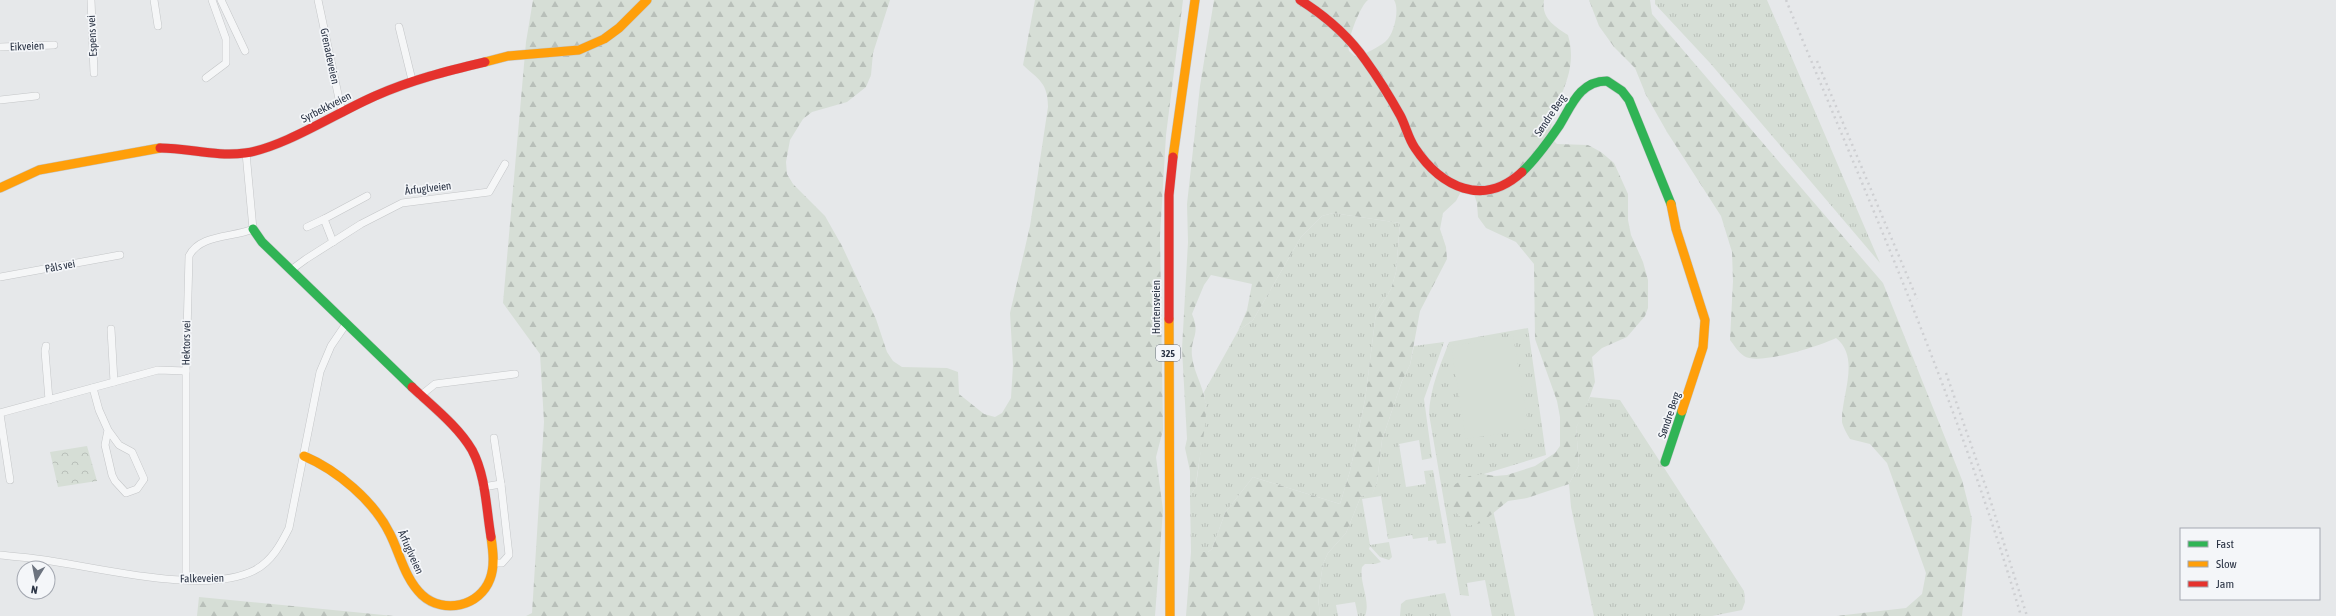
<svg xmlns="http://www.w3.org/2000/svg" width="2336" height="616" font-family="'Asap Condensed',sans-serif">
  <defs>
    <pattern id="grass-tufts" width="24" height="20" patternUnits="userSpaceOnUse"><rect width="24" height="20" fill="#d6ded6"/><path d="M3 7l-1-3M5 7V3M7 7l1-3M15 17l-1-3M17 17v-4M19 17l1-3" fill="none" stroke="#b8bfb9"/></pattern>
    <pattern id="forest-firs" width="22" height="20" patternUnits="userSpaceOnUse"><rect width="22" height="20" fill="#d6ded6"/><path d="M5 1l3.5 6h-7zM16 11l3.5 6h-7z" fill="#b8bfb9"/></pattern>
    <pattern id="park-crowns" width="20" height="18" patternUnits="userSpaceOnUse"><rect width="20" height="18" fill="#d6ded6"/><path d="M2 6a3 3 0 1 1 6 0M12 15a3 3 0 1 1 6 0" fill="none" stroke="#b8bfb9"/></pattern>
  </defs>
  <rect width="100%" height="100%" fill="#e6e8ea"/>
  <!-- grass -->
  <g fill="url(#grass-tufts)">
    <polygon points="1655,0 1767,0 1880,263 1710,63 1655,4"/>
    <polygon points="1333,213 1400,223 1396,272 1391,289 1376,313 1365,400 1350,471 1340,504 1253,477 1225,513 1212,549 1208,552 1191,552 1190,496 1196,486 1206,409 1204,392 1238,331 1253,320 1301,237 1322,216"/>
    <path d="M1528 328 1546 455 1484 474 1497 527 1515 616H1492L1485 580 1467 583 1469 596 1460 595 1429 414C1430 388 1440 366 1449 342Z"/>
    <path d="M1444 342 1424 399 1432 458 1422 460 1419 440 1399 444 1406 487 1426 484 1424 471 1433 470 1446 543 1437 544 1436 540 1428 541V537L1413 539 1412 535 1388 539 1381 496 1362 499 1370 545 1389 542 1392 557 1389 560 1380 557 1370 546 1369 549 1381 562 1375 564H1365L1362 567C1359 583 1371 601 1365 616H1358L1355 602 1336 605 1338 616H1320L1318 597 1323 564 1328 553 1346 533 1361 496 1372 494 1377 482 1382 440 1402 381 1410 365 1414 346Z"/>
    <polygon points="1590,397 1620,400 1744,591 1745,602 1742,610 1712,616 1594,616 1571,507 1569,484 1579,465 1576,428"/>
    <polygon points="1445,593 1451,616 1400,616 1401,604 1406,600"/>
  </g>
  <!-- forest -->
  <g fill="url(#forest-firs)">
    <path d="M533 0H890L873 53 871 75 866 87 847 102 812 112 803 119 790 140 786 162 787 174 793 184 825 216 842 246 876 319 887 352 893 361 902 367 947 368 958 372 959 394 984 414 995 417 1002 413 1011 398 1013 365 1010 313 1030 226 1048 107C1048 83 1039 80 1023 65L1035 0H1183L1166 135 1160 236 1163 430 1156 457 1163 510 1155 616H526L532 613 544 422 540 354 503 303 526 42Z"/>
    <path d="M1214 0H1368C1360 6 1346 42 1349 51L1356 57C1363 55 1381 46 1386 41 1394 34 1400 9 1394 0H1544C1541 18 1554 26 1568 35 1580 77 1552 99 1550 137L1557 144 1588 145 1601 152 1614 163 1628 194V220L1631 235 1643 262 1648 280V308L1645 316 1627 337 1602 348 1592 357 1595 382 1584 413 1576 428 1579 465 1569 484 1527 498 1508 501 1481 523 1468 526 1453 509 1452 486 1469 476 1483 474 1495 476 1507 475 1535 466 1555 453 1560 446V417L1557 401 1535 339 1534 264 1516 242 1486 228 1478 217 1477 203 1472 188 1465 184 1456 201 1443 213 1440 229 1446 247 1447 259 1420 311 1410 365 1402 381 1382 440 1377 482 1372 495 1361 496 1346 533 1328 553 1323 564 1318 597 1320 616H1186L1191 552H1208L1212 549 1225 513 1253 477 1340 504 1350 471 1365 400 1376 313 1391 289 1396 272 1400 223 1333 213 1322 216 1301 237 1253 320 1238 331 1247 310 1252 284 1211 275 1204 285 1192 314C1201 335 1190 338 1192 356 1194 375 1206 390 1206 409 1206 434 1198 460 1196 486L1190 496V471L1185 448 1187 439 1182 349 1188 242 1187 204 1200 86Z"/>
    <path d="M1589 0H1650L1652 14 1883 283 1962 480 1972 519 1962 616H1836L1906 608 1922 594 1926 573 1887 463 1870 444 1850 439C1847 434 1843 427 1842 422 1841 395 1861 358 1836 338 1820 346 1758 366 1744 356 1738 352 1734 345 1730 340L1733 281 1732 252 1721 216 1667 132 1646 95 1635 68 1614 47 1599 26Z"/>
    <polygon points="199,597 394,616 197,616"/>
  </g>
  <!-- park -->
  <polygon fill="url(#park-crowns)" points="87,446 97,481 58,487 50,452"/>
  <!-- garden -->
  <polygon fill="#d6ded6" points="1513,336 1529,429 1466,439 1451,346"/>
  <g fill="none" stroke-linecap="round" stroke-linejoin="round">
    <defs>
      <g id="street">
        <polyline points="91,0 94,73"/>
        <polyline points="154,0 158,26"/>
        <polyline points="221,0 245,51"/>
        <polyline points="318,0 342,113"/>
        <polyline points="399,27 412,80"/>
        <polyline points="0,47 54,45"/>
        <polyline points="206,78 226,63 226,39 212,0"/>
        <polyline points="0,100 36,96"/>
        <polyline points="307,227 324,219"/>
        <polyline points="333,242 324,219 367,196"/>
        <polyline points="291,270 306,259 361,224 402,203 489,192 505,164"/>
        <polyline points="0,277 120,255"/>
        <polyline points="111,329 114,382"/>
        <polyline points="46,346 45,351 49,400"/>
        <polyline points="93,388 99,410 108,430 105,445 112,475 115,481 126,493 137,489 144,479 132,452 119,445 108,430"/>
        <polyline points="420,396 435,384 515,374"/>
        <polyline points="0,413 158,370 186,371"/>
        <polyline points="0,414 10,480"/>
        <polyline points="494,438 501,484"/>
        <polyline points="483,487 501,484 509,555 502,563 494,563"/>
        <path d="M0 555C17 557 34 558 51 561 105 569 206 595 255 570 272 561 281 544 289 528L320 372 331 346 346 324"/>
        <path d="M186 579V371L189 256C200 234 232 238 253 229L246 153"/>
      </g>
      <g id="fast">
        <path d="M1522 172C1536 159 1548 142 1559 126 1571 107 1579 81 1607 81L1622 91 1629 100 1671 204"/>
        <polyline points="253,229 262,242 412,387"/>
        <polyline points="1665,462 1682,411"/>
      </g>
      <g id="slow">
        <polyline points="485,62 508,56 579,50 604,39 619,28 647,0"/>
        <polyline points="1173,157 1195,0"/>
        <polyline points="0,188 39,170 160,148"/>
        <polyline points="1671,204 1676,229 1705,320 1703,347 1682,411"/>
        <polyline points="1169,319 1170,616"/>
        <path d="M304 456C337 470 374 501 390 534 400 554 405 579 422 595 444 615 480 606 490 579 495 566 493 551 491 537"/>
      </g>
      <g id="jam">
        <path d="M1300 0C1327 17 1348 35 1366 61 1379 79 1390 97 1400 115 1406 126 1408 138 1415 148 1441 187 1483 208 1522 172"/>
        <path d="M160 148C189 148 216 157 245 153 283 148 338 112 375 96 411 80 447 71 485 62"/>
        <polyline points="1169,319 1169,195 1173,157"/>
        <path d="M412 387C432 406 458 426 472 450 486 476 486 508 491 537"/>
      </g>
    </defs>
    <!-- street casing -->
    <use href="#street" stroke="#c4c6c8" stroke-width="8"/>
    <!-- fast casing -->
    <use href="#fast" stroke="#c4c6c8" stroke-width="10"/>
    <!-- slow casing -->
    <use href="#slow" stroke="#c4c6c8" stroke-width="10"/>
    <!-- jam casing -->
    <use href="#jam" stroke="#c4c6c8" stroke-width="10"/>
    <!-- street -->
    <use href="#street" stroke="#f5f6f7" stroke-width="7"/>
    <!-- fast -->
    <use href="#fast" stroke="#30b455" stroke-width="9"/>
    <!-- slow -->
    <use href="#slow" stroke="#ff9f0a" stroke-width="9"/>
    <!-- jam -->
    <use href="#jam" stroke="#e5322d" stroke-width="9"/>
    <!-- rail -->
    <g stroke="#cecfd2" stroke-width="2.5" stroke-dasharray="2 4" stroke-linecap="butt">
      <path d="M1786 0C1870 204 1959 404 2021 616"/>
      <polyline points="1817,61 1917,299"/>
      <polyline points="1946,373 1988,493 2027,616"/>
    </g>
  </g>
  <g text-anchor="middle" stroke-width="3.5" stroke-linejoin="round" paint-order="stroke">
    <!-- shield labels -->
    <rect fill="#f4f6f9" stroke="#676e7b" stroke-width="1" x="1156" y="345" width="24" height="16" rx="3"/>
    <g font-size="10" font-weight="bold" fill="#2b3445">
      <text x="1168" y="357">325</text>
    </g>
    <!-- street labels -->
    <g font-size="11" fill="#2b3445" stroke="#f4f6f9">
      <text transform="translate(92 36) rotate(-93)" y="4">Espens vei</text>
      <text transform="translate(27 46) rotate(-2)" y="4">Eikveien</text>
      <text transform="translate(330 56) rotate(78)" y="4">Grenadeveien</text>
      <text transform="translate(326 107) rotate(-27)" y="4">Syrbekkveien</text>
      <text transform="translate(1550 115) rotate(-56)" y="4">Søndre Berg</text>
      <text transform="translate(428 188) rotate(-7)" y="4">Årfuglveien</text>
      <text transform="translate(60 266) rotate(-11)" y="4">Påls vei</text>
      <text transform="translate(1156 307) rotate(-90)" y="4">Hortensveien</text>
      <text transform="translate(186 343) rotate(-89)" y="4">Hektors vei</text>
      <text transform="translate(1669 415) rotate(-71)" y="4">Søndre Berg</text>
      <text transform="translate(411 552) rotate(66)" y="4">Årfuglveien</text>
      <text transform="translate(202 578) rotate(-1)" y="4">Falkeveien</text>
    </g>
  </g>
  <!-- legend -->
  <rect x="2180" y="528" width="140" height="72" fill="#f4f6f9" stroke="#a4a8b1"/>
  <rect x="2188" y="541" width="20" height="6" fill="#30b455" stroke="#a4a8b1"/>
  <text x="2216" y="548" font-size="12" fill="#2b3445">Fast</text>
  <rect x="2188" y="561" width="20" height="6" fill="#ff9f0a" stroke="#a4a8b1"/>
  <text x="2216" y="568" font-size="12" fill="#2b3445">Slow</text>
  <rect x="2188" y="581" width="20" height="6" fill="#e5322d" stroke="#a4a8b1"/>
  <text x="2216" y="588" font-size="12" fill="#2b3445">Jam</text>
  <!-- north arrow -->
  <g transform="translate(36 580) rotate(190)"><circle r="19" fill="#f4f6f9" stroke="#a4a8b1"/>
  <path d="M0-3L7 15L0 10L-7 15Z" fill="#6c737f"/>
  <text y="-6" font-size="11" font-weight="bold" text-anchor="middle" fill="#2b3445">N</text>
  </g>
</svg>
